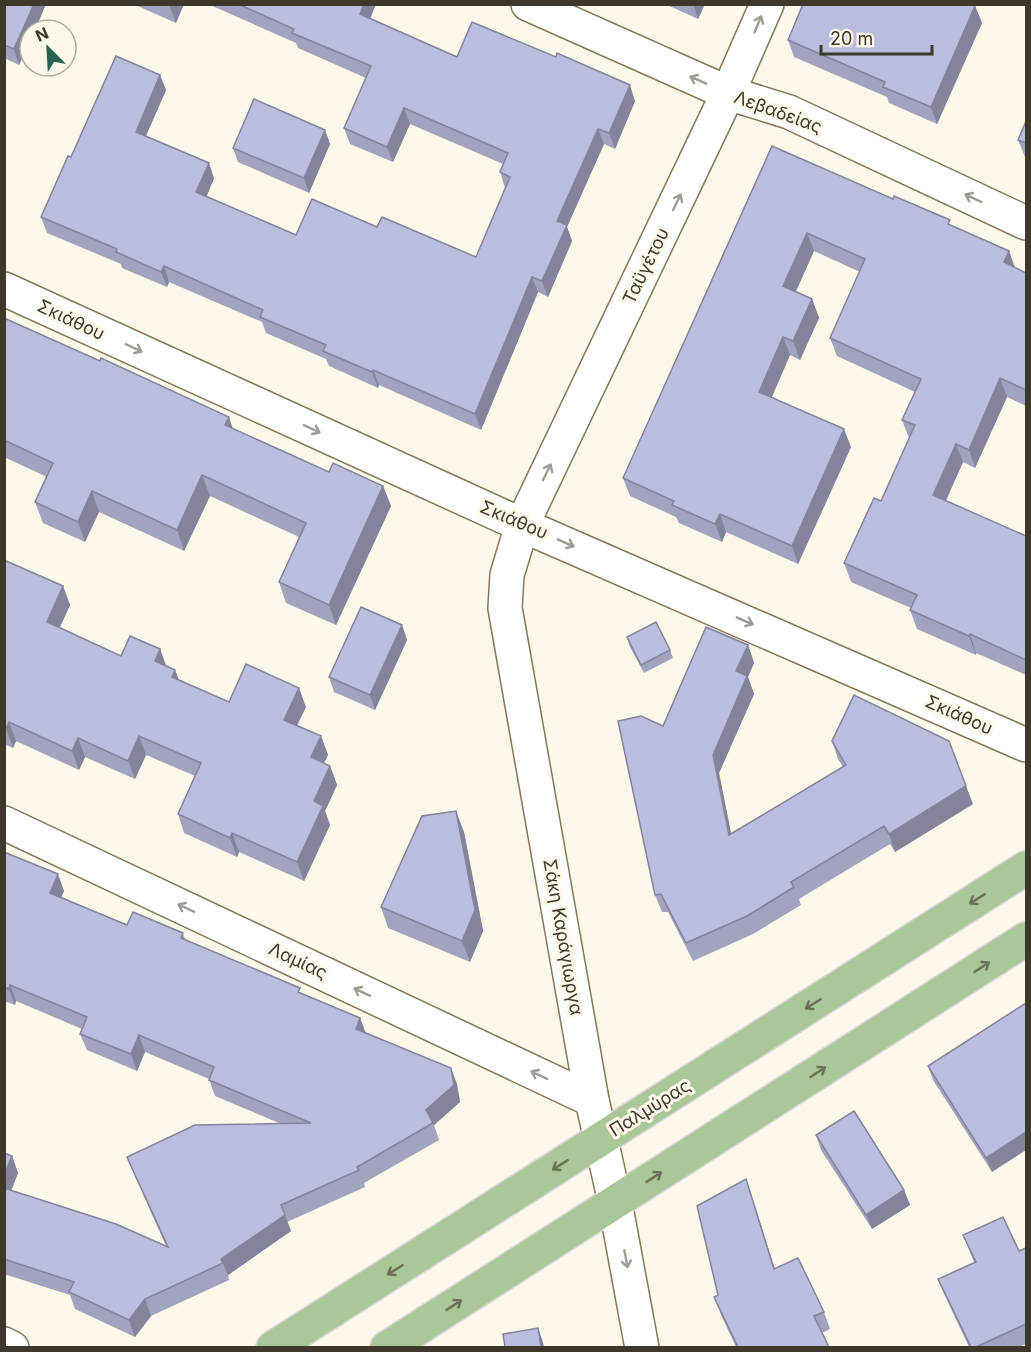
<svg xmlns="http://www.w3.org/2000/svg" width="1031" height="1352" font-family="Inter,sans-serif">
  <rect width="100%" height="100%" fill="#fef8eb"/>
  <g fill="none" stroke-linecap="round" stroke-linejoin="round">
    <defs>
      <g id="minor">
        <polyline points="528,4 728,93 789,112 1026,223"/>
        <polyline points="4,289 522,525 1026,745"/>
        <polyline points="4,823 592,1100"/>
        <polyline points="4,1344 12,1348"/>
        <polyline points="642,1348 615,1202 592,1100 505,608 507,575 522,525 728,93 767,4"/>
      </g>
      <g id="major">
        <polyline points="273,1348 1026,868"/>
        <polyline points="387,1348 1026,939"/>
      </g>
    </defs>
    <!-- minor casing -->
    <use href="#minor" stroke="#86785a" stroke-width="36"/>
    <!-- major casing -->
    <use href="#major" stroke="#d8d7d5" stroke-width="36"/>
    <!-- minor -->
    <use href="#minor" stroke="#fff" stroke-width="33"/>
    <!-- major -->
    <use href="#major" stroke="#a9c798" stroke-width="33"/>
  </g>
  <!-- wall -->
  <g fill="#a1a3bf">
    <polygon points="4,4 46,4 35,30 30,30 30,41 19,65 4,58"/>
    <polygon points="133,4 184,4 176,23"/>
    <polygon points="208,4 376,4 370,19 457,57 635,101 615,149 604,144 567,227 572,241 548,297 538,292 481,430 379,385 378,388 329,366 326,359 266,333 262,322 169,282 167,287 122,268 121,264 47,233 41,217 71,157 160,75 166,90 146,136 214,178 206,197 296,235 377,227 476,257 505,188 500,172 503,164 410,124 393,162 350,144 344,128 366,78 298,48 296,43"/>
    <polygon points="665,4 705,4 698,19"/>
    <polygon points="975,6 982,23 937,124 889,103 887,97 794,57 788,40"/>
    <polygon points="1026,121 1026,158 1025,157 1018,140"/>
    <polygon points="325,130 330,144 309,193 238,162 233,148"/>
    <polygon points="772,146 1009,251 1015,267 1026,273 1026,406 1007,397 975,468 963,462 946,501 1026,536 1026,675 976,653 976,655 917,629 910,610 911,608 851,582 844,563 881,501 909,438 902,420 915,392 837,356 830,338 860,272 814,251 795,292 812,299 819,318 800,360 790,355 772,397 851,447 798,564 726,532 722,542 679,523 676,517 630,496 623,478"/>
    <polygon points="4,318 233,429 329,472 383,486 391,506 336,625 286,603 279,582 299,537 210,496 184,551 99,512 85,542 43,523 35,502 47,477 4,457"/>
    <polygon points="4,560 63,586 70,605 60,627 121,656 160,649 166,666 175,670 179,680 229,702 306,707 297,725 321,736 328,755 324,763 330,766 337,785 325,811 330,825 304,881 239,852 237,857 184,833 178,814 195,776 146,755 135,779 85,757 79,770 16,741 13,748 4,744"/>
    <polygon points="402,625 407,640 375,710 334,692 329,677"/>
    <polygon points="627,637 670,650 673,658 644,673 629,645"/>
    <polygon points="748,645 754,663 748,677 754,694 719,773 731,834 843,767 838,759 832,741 973,804 895,852 890,844 799,899 801,905 753,934 693,961 668,912 662,912 655,895 663,726"/>
    <polygon points="464,832 483,931 470,962 388,928 381,907"/>
    <polygon points="4,852 64,891 61,897 127,925 183,933 185,940 302,994 360,1018 366,1033 457,1084 460,1102 434,1125 439,1140 364,1183 365,1187 287,1222 291,1231 228,1275 229,1280 151,1316 135,1337 75,1309 70,1295 4,1274 4,1153 12,1156 18,1173 11,1191 166,1246 134,1174 127,1157 279,1123 215,1096 209,1079 145,1052 137,1071 87,1050 80,1034 82,1029 16,1001 15,1005 4,1001"/>
    <polygon points="1026,1003 992,1172 933,1080 928,1066"/>
    <polygon points="816,1135 904,1190 910,1205 872,1229 821,1150"/>
    <polygon points="746,1179 775,1269 824,1312 830,1329 822,1333 829,1347 736,1347 721,1315 714,1297 718,1295"/>
    <polygon points="963,1235 1019,1251 1026,1248 1026,1344 1019,1347 969,1347 945,1296 938,1279 974,1262"/>
  </g>
  <!-- shaded-wall -->
  <g fill="#83849b">
    <polygon points="34,4 46,4 35,30 30,30 30,41 19,65 14,49"/>
    <polygon points="171,4 184,4 176,23 170,7"/>
    <polygon points="364,4 376,4 365,30 360,14"/>
    <polygon points="693,4 705,4 698,19"/>
    <polygon points="975,6 982,23 937,124 931,107"/>
    <polygon points="160,75 166,90 141,147 136,132"/>
    <polygon points="630,85 635,101 615,149 609,133"/>
    <polygon points="404,108 410,124 393,162 387,147"/>
    <polygon points="598,129 604,144 567,227 572,241 548,297 542,281 557,221"/>
    <polygon points="325,130 330,144 309,193 304,178"/>
    <polygon points="209,163 214,178 202,208 196,192"/>
    <polygon points="807,233 814,251 790,305 783,286"/>
    <polygon points="1009,251 1015,270 1004,262"/>
    <polygon points="164,266 169,282 167,287 161,272"/>
    <polygon points="532,277 538,292 481,430 475,414"/>
    <polygon points="812,299 819,318 800,360 793,341"/>
    <polygon points="783,337 790,355 766,410 759,392"/>
    <polygon points="373,370 379,385 378,388 372,372"/>
    <polygon points="1000,378 1007,397 975,468 969,450"/>
    <polygon points="229,417 236,438 225,425"/>
    <polygon points="844,429 851,447 798,564 792,546"/>
    <polygon points="956,444 963,462 940,513 933,495"/>
    <polygon points="202,475 210,496 184,551 177,530"/>
    <polygon points="383,486 391,506 336,625 329,605"/>
    <polygon points="92,491 99,512 85,542 78,522"/>
    <polygon points="720,514 726,532 722,542 715,524"/>
    <polygon points="63,586 70,605 54,640 47,622"/>
    <polygon points="402,625 407,640 375,710 370,695"/>
    <polygon points="970,634 976,653 976,655 969,636"/>
    <polygon points="748,645 754,663 748,677 754,694 719,773 735,853 729,835 713,755 736,671"/>
    <polygon points="160,649 167,668 155,661"/>
    <polygon points="175,670 182,689 172,677"/>
    <polygon points="299,688 306,707 291,738 284,720"/>
    <polygon points="9,722 16,741 13,748 6,729"/>
    <polygon points="139,736 146,755 135,779 128,761"/>
    <polygon points="321,736 328,755 318,776 311,757"/>
    <polygon points="78,738 85,757 79,770 72,751"/>
    <polygon points="330,766 337,785 325,811 330,825 304,881 297,862 314,801"/>
    <polygon points="966,786 973,804 895,852 889,834"/>
    <polygon points="456,811 464,832 483,931 470,962 462,941"/>
    <polygon points="232,833 239,852 237,857 230,838"/>
    <polygon points="58,874 64,891 56,910 50,893"/>
    <polygon points="10,985 16,1001 15,1005 9,989"/>
    <polygon points="360,1018 366,1035 356,1029"/>
    <polygon points="139,1035 145,1052 137,1071 131,1054"/>
    <polygon points="451,1068 457,1084 460,1102 434,1125 426,1110"/>
    <polygon points="1026,1132 1026,1150 992,1172 986,1158"/>
    <polygon points="12,1156 18,1173 6,1204 4,1200 4,1175"/>
    <polygon points="746,1179 752,1197 780,1287 774,1269"/>
    <polygon points="904,1190 910,1205 872,1229 866,1215"/>
    <polygon points="285,1215 291,1231 228,1275 221,1259"/>
    <polygon points="145,1299 151,1316 135,1337 129,1320"/>
    <polygon points="538,1328 543,1342 544,1347 541,1347"/>
  </g>
  <!-- building -->
  <g fill="#bbbdde" stroke="#83849b" stroke-width="1.5">
    <polygon points="4,4 34,4 14,49 4,45"/>
    <polygon points="238,4 364,4 360,14 457,57 472,22 556,57 557,53 630,85 609,133 598,129 557,221 567,225 542,281 532,277 475,414 373,370 372,372 323,351 326,345 260,317 263,310 164,266 161,272 116,252 117,249 41,217 68,156 71,157 116,56 160,75 136,132 209,163 196,192 296,235 312,199 377,227 382,217 476,257 510,177 500,172 508,153 404,108 387,147 344,128 371,66 292,33 294,29"/>
    <polygon points="803,4 971,4 975,6 931,107 883,87 885,82 788,40"/>
    <polygon points="254,99 325,130 304,178 233,148"/>
    <polygon points="1026,121 1026,143 1018,140"/>
    <polygon points="772,146 893,199 894,196 950,220 948,224 1009,251 1004,262 1026,273 1026,390 1000,378 969,450 956,444 933,495 1026,536 1026,660 970,634 969,636 910,610 917,595 844,563 874,498 881,501 915,425 902,420 921,379 830,338 865,259 807,233 783,286 812,299 793,341 783,337 759,392 844,429 792,546 720,514 715,524 672,505 674,501 623,478"/>
    <polygon points="4,318 100,361 101,358 229,417 225,425 329,472 333,463 383,486 329,605 279,582 306,523 202,475 177,530 92,491 78,522 35,502 53,463 4,440"/>
    <polygon points="4,560 63,586 47,622 121,656 130,636 160,649 155,661 175,670 172,677 229,702 246,664 299,688 284,720 321,736 311,757 330,766 314,801 323,806 297,862 232,833 230,838 178,814 201,763 139,736 128,761 78,738 72,751 9,722 6,729 4,728"/>
    <polygon points="361,607 402,625 370,695 329,677"/>
    <polygon points="656,622 670,650 641,665 627,637"/>
    <polygon points="706,627 748,645 736,671 747,676 713,755 729,835 846,765 832,741 854,695 949,741 966,786 889,834 884,826 791,882 794,887 747,916 686,943 661,894 655,895 618,721 641,716 663,726"/>
    <polygon points="456,811 475,910 462,941 381,907 422,816"/>
    <polygon points="4,852 58,874 50,893 127,925 133,912 183,933 181,938 300,988 298,992 360,1018 356,1029 451,1068 454,1085 426,1110 433,1123 357,1167 359,1170 281,1205 285,1215 221,1259 223,1263 145,1299 129,1320 69,1292 74,1282 4,1259 4,1188 116,1224 168,1247 127,1157 195,1125 311,1123 209,1080 214,1067 139,1035 131,1054 80,1034 87,1017 10,985 9,989 4,987"/>
    <polygon points="1026,1003 1026,1132 986,1158 928,1066"/>
    <polygon points="854,1111 904,1190 866,1215 816,1135"/>
    <polygon points="4,1153 12,1156 4,1175"/>
    <polygon points="746,1179 774,1269 798,1258 824,1312 814,1316 829,1347 738,1347 714,1297 718,1295 697,1206"/>
    <polygon points="1003,1217 1019,1251 1026,1248 1026,1324 976,1347 971,1347 938,1279 976,1262 963,1235"/>
    <polygon points="538,1328 541,1347 505,1347 503,1334"/>
  </g>
  <!-- one-way arrows -->
  <defs><path id="oneway-shaft" d="M-6 0H5M1.5-3L5.5 0L1.5 3" fill="none" stroke-width="1.6" stroke-linecap="round" stroke-linejoin="round" transform="scale(1.5)"/></defs>
  <g stroke="#9e9c95">
    <use href="#oneway-shaft" transform="translate(758 24) rotate(-67)"/>
    <use href="#oneway-shaft" transform="translate(698 80) rotate(-156)"/>
    <use href="#oneway-shaft" transform="translate(973 198) rotate(-155)"/>
    <use href="#oneway-shaft" transform="translate(677 202) rotate(-64)"/>
    <use href="#oneway-shaft" transform="translate(134 348) rotate(25)"/>
    <use href="#oneway-shaft" transform="translate(312 429) rotate(25)"/>
    <use href="#oneway-shaft" transform="translate(547 472) rotate(-64)"/>
    <use href="#oneway-shaft" transform="translate(566 543) rotate(24)"/>
    <use href="#oneway-shaft" transform="translate(745 621) rotate(24)"/>
    <use href="#oneway-shaft" transform="translate(186 908) rotate(-155)"/>
    <use href="#oneway-shaft" transform="translate(362 992) rotate(-155)"/>
    <use href="#oneway-shaft" transform="translate(539 1075) rotate(-155)"/>
    <use href="#oneway-shaft" transform="translate(626 1259) rotate(79)"/>
  </g>
  <g stroke="#697157">
    <use href="#oneway-shaft" transform="translate(977 899) rotate(148)"/>
    <use href="#oneway-shaft" transform="translate(982 967) rotate(-33)"/>
    <use href="#oneway-shaft" transform="translate(813 1004) rotate(148)"/>
    <use href="#oneway-shaft" transform="translate(818 1072) rotate(-33)"/>
    <use href="#oneway-shaft" transform="translate(560 1165) rotate(148)"/>
    <use href="#oneway-shaft" transform="translate(654 1177) rotate(-33)"/>
    <use href="#oneway-shaft" transform="translate(395 1270) rotate(148)"/>
    <use href="#oneway-shaft" transform="translate(454 1305) rotate(-33)"/>
  </g>
  <g text-anchor="middle" stroke-width="6" stroke-linejoin="round" paint-order="stroke">
    <!-- street labels -->
    <g font-size="18" fill="#3e382b" stroke="#fef8eb">
      <text transform="translate(778 112) rotate(20)" y="6">Λεβαδείας</text>
      <text transform="translate(646 266) rotate(-64)" y="6">Ταϋγέτου</text>
      <text transform="translate(71 320) rotate(25)" y="6">Σκιάθου</text>
      <text transform="translate(514 520) rotate(23)" y="6">Σκιάθου</text>
      <text transform="translate(959 715) rotate(24)" y="6">Σκιάθου</text>
      <text transform="translate(563 937) rotate(80)" y="6">Σάκη Καράγιωργα</text>
      <text transform="translate(298 961) rotate(25)" y="6">Λαμίας</text>
      <text transform="translate(650 1108) rotate(-32)" y="6">Παλμύρας</text>
    </g>
  </g>
  <!-- border -->
  <rect width="1031" height="1352" fill="none" stroke="#3e382b" stroke-width="12"/>
  <!-- north arrow -->
  <g transform="translate(48 48) rotate(336)"><circle r="28" fill="#fef8eb" stroke="#b1ab9e" stroke-width="1.5"/>
  <path d="M0-4.5L10 22L0 15L-10 22Z" fill="#276551"/>
  <text y="-9" font-size="16" font-weight="bold" text-anchor="middle" fill="#3e382b">N</text>
  </g>
  <!-- scale -->
  <path d="M821 45v9h111v-9" fill="none" stroke="#3e382b" stroke-width="3"/>
  <text x="830" y="45" font-size="18" fill="#3e382b" stroke="#fef8eb" stroke-width="4.5" paint-order="stroke">20 m</text>
</svg>
